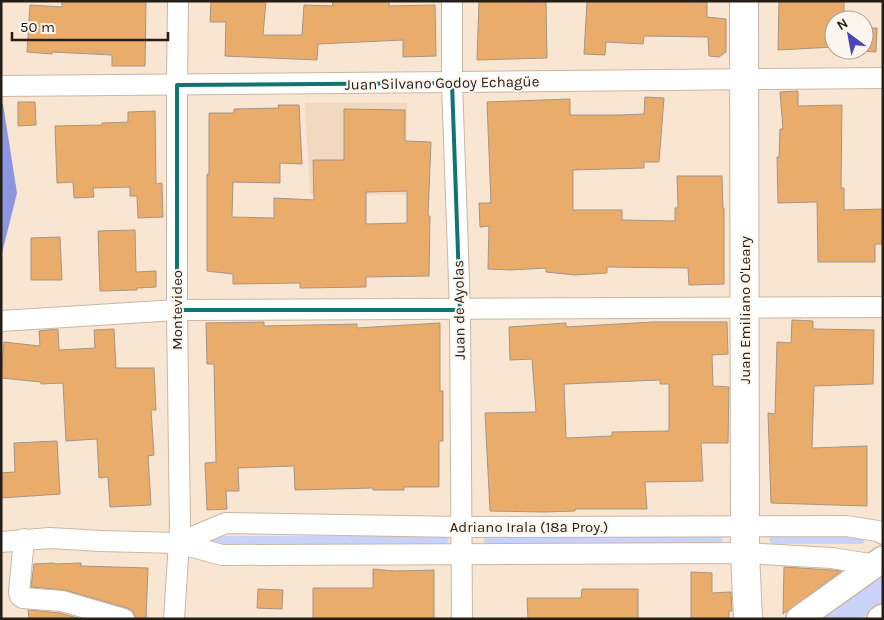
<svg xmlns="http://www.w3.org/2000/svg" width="884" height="620" font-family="Karla,sans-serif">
  <rect width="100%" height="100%" fill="#f8e5d2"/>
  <!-- built -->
  <polygon fill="#f1d8c0" points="305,103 407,103 406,195 310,194"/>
  <!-- green -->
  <g fill="#cbd2fa">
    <polygon points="213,536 445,536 447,537 449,541 445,544 213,544 209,541"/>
    <polygon points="488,536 719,536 723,539 722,543 719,544 487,544 483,541 485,537"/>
    <polygon points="771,536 862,536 865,541 862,544 771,544 769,539"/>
    <polygon points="878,578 883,579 883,603 861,619 818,619"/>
  </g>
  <!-- water -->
  <polygon fill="#8c95e0" points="1,104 3,104 17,193 1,257"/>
  <!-- building -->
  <g fill="#eaac6b" stroke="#a79584" fill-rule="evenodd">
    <polygon points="62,1 146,1 145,66 112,66 112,55 52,52 52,54 27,52 30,5 62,7"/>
    <polygon points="211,1 266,1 263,35 302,35 304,5 333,6 332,1 389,1 389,6 435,5 436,56 403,57 403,40 318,44 317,60 225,56 226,22 210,22"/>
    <polygon points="479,1 546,2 547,58 477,60"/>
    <polygon points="587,1 707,2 707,17 726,19 726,52 719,57 709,56 708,37 644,36 643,44 606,42 605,55 584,54"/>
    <polygon points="779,1 844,1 844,20 834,20 834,47 778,50"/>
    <polygon points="864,28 877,28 876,52 860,51 860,50 864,50"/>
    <polygon points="798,91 798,106 842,105 841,188 844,188 844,210 883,209 883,244 875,244 875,262 818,262 817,202 778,203 777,157 779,157 780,129 783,129 780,92"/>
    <polygon points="645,97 664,98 659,162 644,162 644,168 573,170 573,210 622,210 622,220 675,221 675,208 678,208 677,176 722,176 723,208 724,208 724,284 689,285 688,268 607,267 607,273 575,275 546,272 546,268 511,270 488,269 489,226 480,227 479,203 491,203 487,102 570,99 570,115 620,115 644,114"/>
    <polygon points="18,102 35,102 36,125 18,126"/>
    <path d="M278 105H299L302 164 280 163V183L233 182 232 217 274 218V198L314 200 313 160H344V109L405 110V141L431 142 428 216H430L429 276 366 277V287L300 288V283L233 284V274L207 271V174L209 175V113H234V109L279 108ZM407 191V223L366 224V192Z"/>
    <polygon points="155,111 156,184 162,183 163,217 138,218 137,196 130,196 130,187 93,188 94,197 74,198 73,182 57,183 55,126 102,125 102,123 128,122 128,112"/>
    <polygon points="135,230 136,272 156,271 156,287 137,288 137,290 100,291 98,231"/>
    <polygon points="60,237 62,280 31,280 31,238"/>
    <polygon points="792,320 813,321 813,329 874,330 873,384 814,386 812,448 867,446 867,506 771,503 768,413 775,414 777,342 791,343"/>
    <polygon points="264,322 264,326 357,324 357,328 440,323 440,391 443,391 443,441 439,441 439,487 404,487 404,490 373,490 373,488 295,490 294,466 238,468 239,491 226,491 227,509 207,510 205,463 216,462 214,364 207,364 206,323"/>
    <path d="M653 322H727L728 354 712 355 713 386 729 387 728 443H701L703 481 645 482 647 509H575V511L544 512 490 511 485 413 536 412 532 359 510 360 509 327 566 323V327ZM660 380V384H669V431L612 432V436L566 438 564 384Z"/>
    <polygon points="58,329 59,350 95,348 94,330 114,329 116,368 154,368 156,410 151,410 154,455 148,456 151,505 110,507 108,477 99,478 97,439 66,441 63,383 41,384 41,382 1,378 4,342 40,346 39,331"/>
    <polygon points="57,441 60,494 1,498 1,473 15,472 14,443"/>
    <polygon points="54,563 54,564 81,563 81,566 148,568 146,619 136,619 133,611 127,608 65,590 31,587 34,564"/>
    <polygon points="784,567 831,570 841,571 783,614"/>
    <polygon points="373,569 395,571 434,570 434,619 313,619 313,588 373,588"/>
    <polygon points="691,572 712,573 712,593 731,592 732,611 729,611 729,619 691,619"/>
    <polygon points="258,589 283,590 282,609 257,608"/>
    <polygon points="582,589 638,589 638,619 528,619 527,598 581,598"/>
    <polygon points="28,610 60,613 81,619 29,619"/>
  </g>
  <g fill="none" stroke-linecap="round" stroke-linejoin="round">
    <defs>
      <g id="minor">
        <polyline points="452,1 452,83 460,310 462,619"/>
        <polyline points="1,86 883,78"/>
        <polyline points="1,321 177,310 883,307"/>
        <polyline points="24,539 19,592 20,596 23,598 62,601 124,619"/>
        <polyline points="1,542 50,538 101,541 178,543 222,555 745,553 832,558 876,565"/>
        <polyline points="178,543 226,523 461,527 846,526 878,531 883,534"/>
        <polyline points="174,619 180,527 177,310 177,85 178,1"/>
      </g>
      <g id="tertiary">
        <polyline points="799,619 883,559"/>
        <polyline points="880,619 883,617"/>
      </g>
      <polyline id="primary" points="744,1 745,553 748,619"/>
    </defs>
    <!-- minor casing -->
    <use href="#minor" stroke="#c9b7a5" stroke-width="22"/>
    <!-- tertiary casing -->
    <use href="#tertiary" stroke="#c9b7a5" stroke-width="28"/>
    <!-- primary casing -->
    <use href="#primary" stroke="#c9b7a5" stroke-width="30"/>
    <!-- minor -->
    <use href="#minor" stroke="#fff" stroke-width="20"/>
    <!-- tertiary -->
    <use href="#tertiary" stroke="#fff" stroke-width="25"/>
    <!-- primary -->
    <use href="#primary" stroke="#fff" stroke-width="28"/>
  </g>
  <!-- marked area -->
  <path fill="none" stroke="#0f766e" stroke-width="4" stroke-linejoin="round" d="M452 83 460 310H177V85Z"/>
  <g text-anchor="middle" stroke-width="4" stroke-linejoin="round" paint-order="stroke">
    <!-- street labels -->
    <g font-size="15" fill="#251e17" stroke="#fcf5ed">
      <text transform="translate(442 83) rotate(-1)" y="5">Juan Silvano Godoy Echagüe</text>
      <text transform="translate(177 310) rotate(-90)" y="5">Montevideo</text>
      <text transform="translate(459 310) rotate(-91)" y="5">Juan de Ayolas</text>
      <text transform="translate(745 310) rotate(-90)" y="5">Juan Emiliano O'Leary</text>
      <text x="529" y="532">Adriano Irala (18ª Proy.)</text>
    </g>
  </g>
  <!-- border -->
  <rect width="884" height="620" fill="none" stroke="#251e17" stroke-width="5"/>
  <!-- north arrow -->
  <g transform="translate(849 35) rotate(328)"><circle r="24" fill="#fcf5ed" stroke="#a69f97"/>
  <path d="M0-4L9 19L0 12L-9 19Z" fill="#4946bc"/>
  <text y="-8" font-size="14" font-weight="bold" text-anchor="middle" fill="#251e17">N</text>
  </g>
  <!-- scale -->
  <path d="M12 32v8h156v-8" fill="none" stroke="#251e17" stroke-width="2.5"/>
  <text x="20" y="32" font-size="15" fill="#251e17" stroke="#fcf5ed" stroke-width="4" paint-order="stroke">50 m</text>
</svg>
